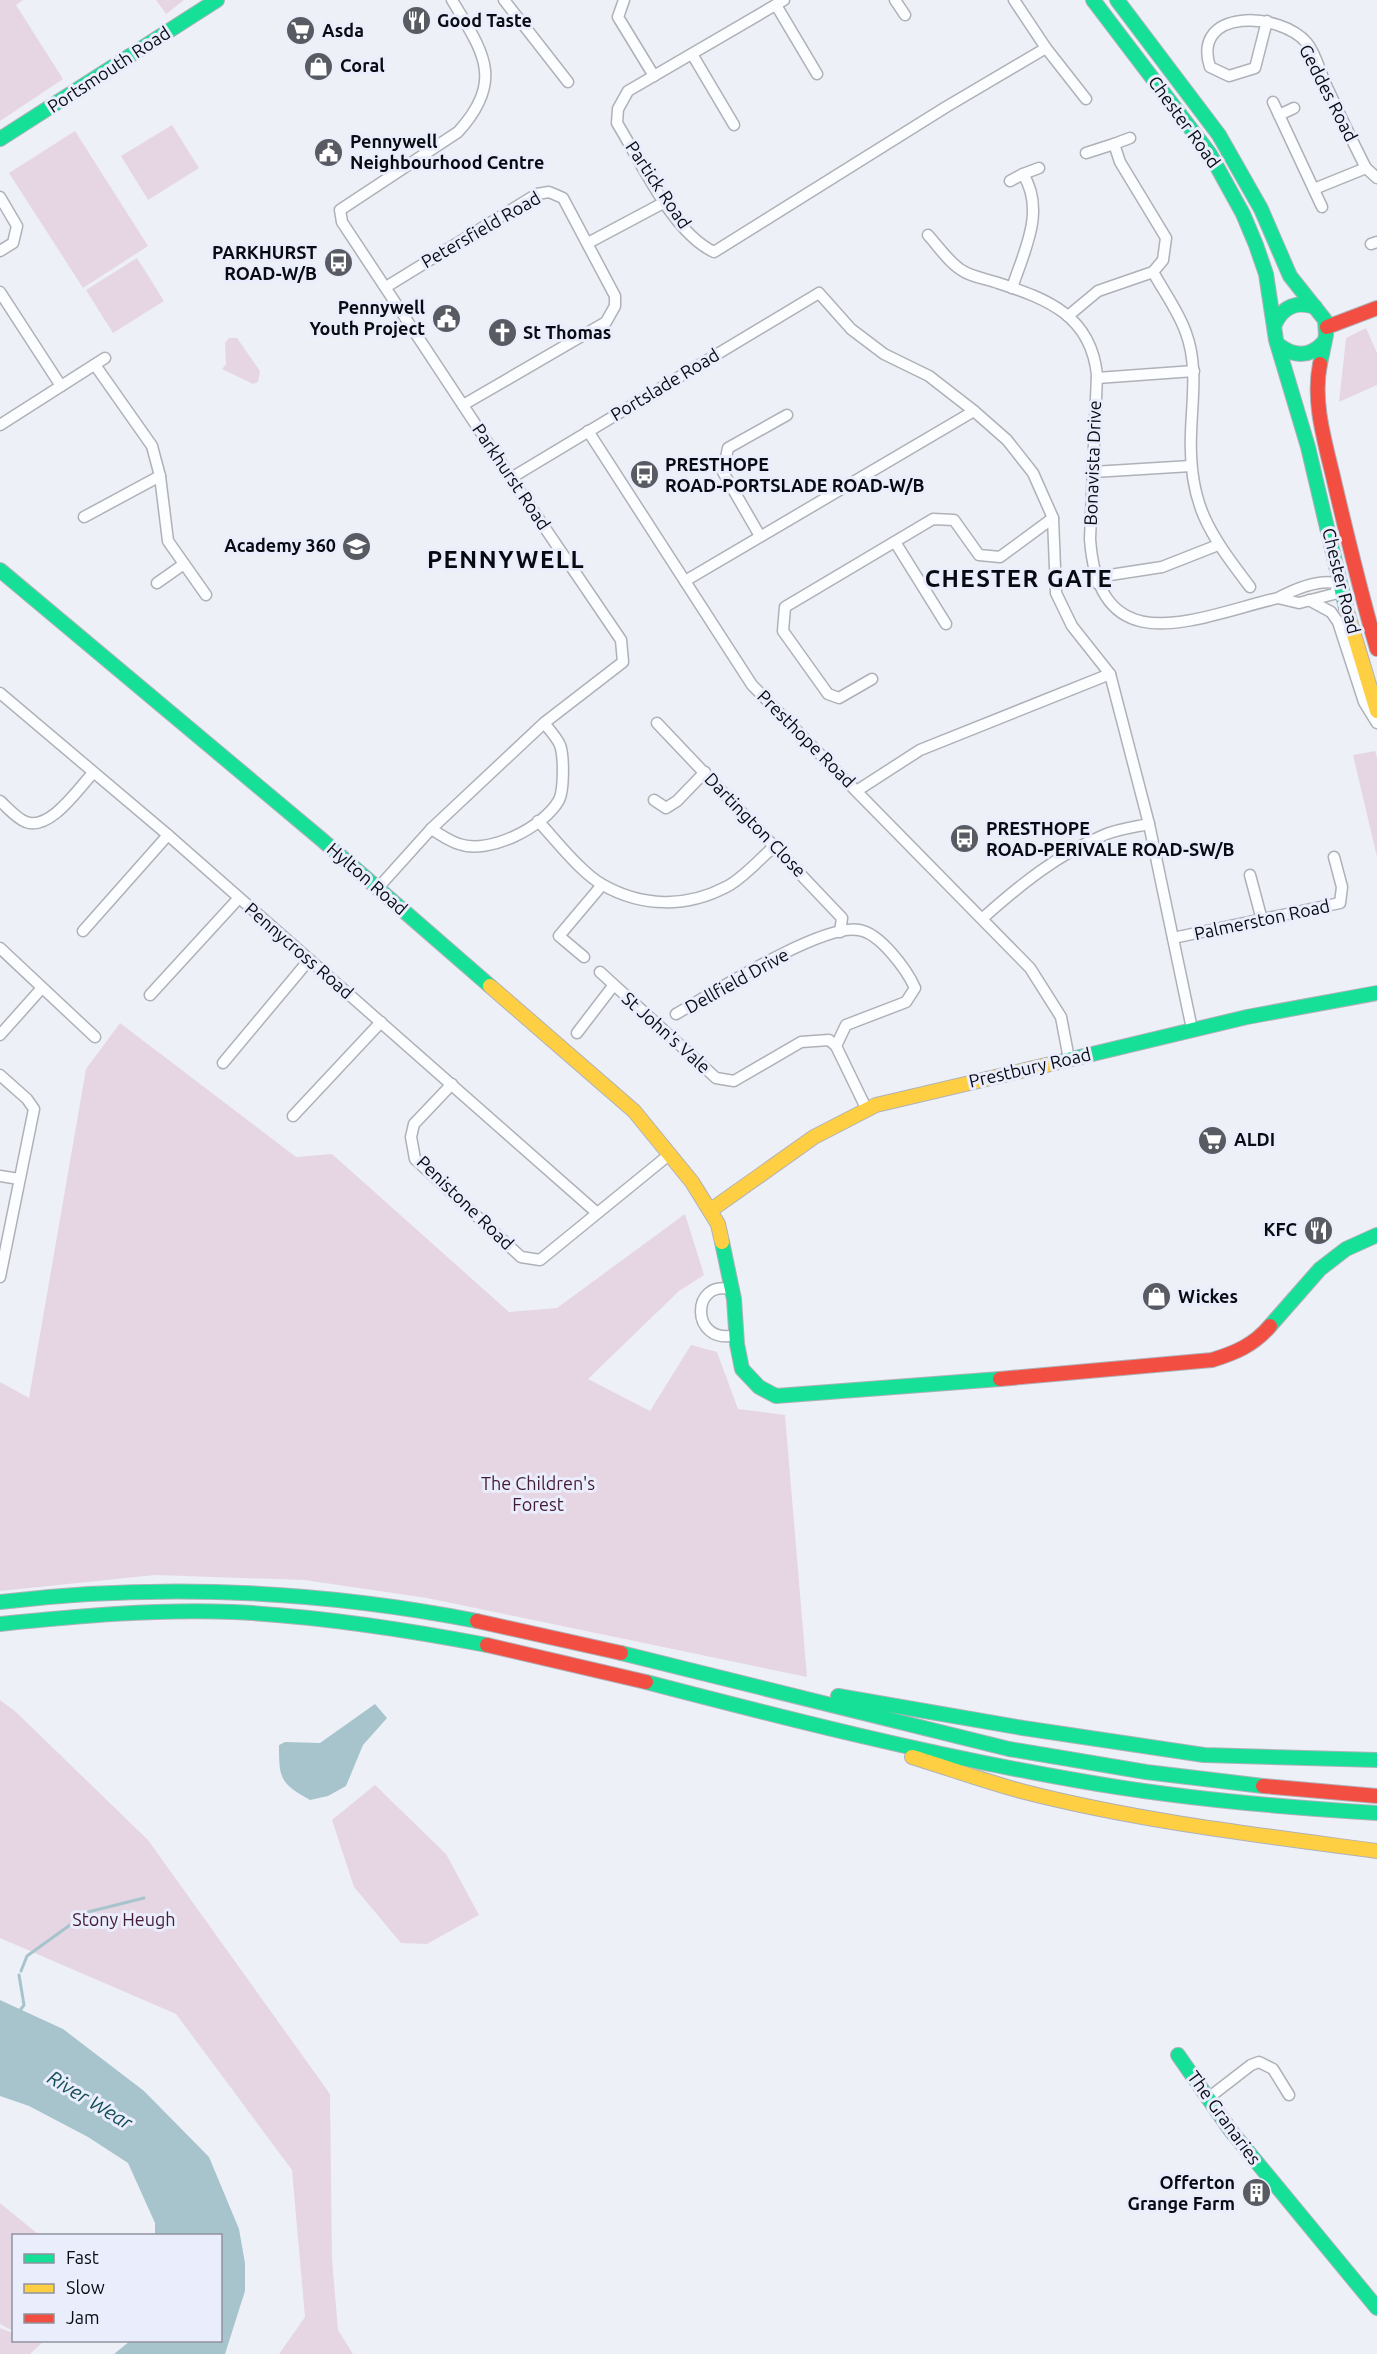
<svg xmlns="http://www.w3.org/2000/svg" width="1377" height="2354" font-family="Ubuntu,sans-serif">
  <rect width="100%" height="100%" fill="#eef0f8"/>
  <!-- green -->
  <g fill="#e6d6e3">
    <polygon points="0,0 23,0 16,5 63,79 0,121"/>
    <polygon points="156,0 184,0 166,14"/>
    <polygon points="172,125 199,168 148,200 121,156"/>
    <polygon points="75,131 148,246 83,288 9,173"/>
    <polygon points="137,258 164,301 113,333 86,290"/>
    <polygon points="1366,328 1377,353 1377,385 1339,402 1346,338"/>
    <polygon points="229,338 237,338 260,371 258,382 253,384 222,369 226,364 225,343"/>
    <polygon points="1375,751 1377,757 1377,857 1353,755"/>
    <polygon points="120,1023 296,1157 332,1154 509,1312 557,1308 685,1214 704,1275 679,1291 588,1379 650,1411 691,1345 717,1352 738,1409 785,1415 807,1677 427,1598 304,1580 155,1575 0,1591 0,1382 29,1398 86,1069"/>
    <polygon points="0,1700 16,1712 148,1840 330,2094 332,2259 338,2330 353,2354 279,2354 305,2317 292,2170 176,2014 0,1938"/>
    <polygon points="375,1785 446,1854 479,1915 427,1944 401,1943 354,1887 332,1820"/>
    <polygon points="0,2203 39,2235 14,2236 13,2331 0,2324"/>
    <polygon points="0,2328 13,2333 14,2340 44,2341 30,2354 0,2354"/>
  </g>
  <!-- water -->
  <g fill="#a7c4cc">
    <path d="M375 1704 387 1718 363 1745 346 1786 328 1796 310 1800C280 1783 279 1779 279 1745L285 1742 320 1743Z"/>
    <polygon points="0,2000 63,2029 144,2091 209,2157 239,2229 245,2263 245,2291 225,2354 114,2354 130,2341 220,2340 220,2236 155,2235 155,2223 128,2163 88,2137 29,2106 0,2096"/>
  </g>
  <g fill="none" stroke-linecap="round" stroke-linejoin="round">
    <!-- stream -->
    <g stroke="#a7c4cc" stroke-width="3">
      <polyline points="21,1971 27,1956 88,1912 144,1898"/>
      <polyline points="18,2013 24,2005 19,1975"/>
    </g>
    <defs>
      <g id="street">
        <path d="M452 0C482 51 506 79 458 132L340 210 342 222 511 478 621 640 623 662 544 723 431 829C440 834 449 841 459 844 489 855 544 827 559 800 564 790 564 756 560 745 557 738 549 729 544 723"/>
        <polyline points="504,0 568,82"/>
        <polyline points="624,0 618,17 654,76"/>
        <path d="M784 0 628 91 618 109 617 123C641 162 672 232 714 252L946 107 1046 48"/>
        <polyline points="895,0 905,15"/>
        <polyline points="1014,0 1046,48 1086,99"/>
        <polyline points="776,5 817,74"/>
        <path d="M1267 21 1255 68 1229 76 1210 67C1191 8 1280 11 1307 43 1316 54 1320 72 1326 85 1339 113 1352 141 1366 168L1377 178"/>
        <polyline points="692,54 734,125"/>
        <polyline points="1273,102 1279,115 1294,108"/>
        <polyline points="1279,115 1322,207"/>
        <polyline points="1086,153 1114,144"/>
        <polyline points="1010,181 1023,174"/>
        <polyline points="1314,189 1366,168"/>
        <polyline points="0,197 17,226 13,243 0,251"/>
        <path d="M928 235C938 246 950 264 963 271 972 277 987 279 998 283 1048 299 1091 316 1097 375L1090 539C1099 666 1197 617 1278 598 1295 589 1321 578 1340 584L1334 594 1299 603 1278 598"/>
        <polyline points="588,243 665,202"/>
        <polyline points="1371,244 1377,242"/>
        <path d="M1153 272C1164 292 1179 312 1186 333 1198 365 1192 400 1191 433 1188 504 1209 533 1250 587"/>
        <polyline points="386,287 537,194 549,192 563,198 615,296 615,306 606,322 463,405"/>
        <path d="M1012 288C1024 251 1046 211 1023 174L1039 168"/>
        <polyline points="0,292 61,386"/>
        <polyline points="1068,316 1098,291 1153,272 1163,260 1166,238 1120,162 1114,144 1130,138"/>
        <polyline points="95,365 152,446 160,476 168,541 206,595"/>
        <polyline points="1097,378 1194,371"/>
        <polyline points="0,425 105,358"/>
        <polyline points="588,431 752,685 1030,968 1061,1017 1069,1059"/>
        <polyline points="1093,472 1191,466"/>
        <polyline points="511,478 819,293 851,329 884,354 929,376 974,411 1007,440 1033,473 1053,518 1056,593 1072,626 1110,674 1149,824 1192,1029"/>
        <polyline points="84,517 160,476"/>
        <polyline points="760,536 723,472 728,448 787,415"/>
        <polyline points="895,542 946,624"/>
        <polyline points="685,581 974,411"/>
        <polyline points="157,583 184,564"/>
        <polyline points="1098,584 1110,575 1162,567 1218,545"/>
        <polyline points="1309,600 1331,612 1338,622 1364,702 1377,723"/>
        <polyline points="872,679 839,698 828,694 783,631 785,607 933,519 954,520 979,555 1000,557 1053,518"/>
        <polyline points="0,693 168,835 596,1212"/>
        <polyline points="657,723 842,918 840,932"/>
        <polyline points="858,790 920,750 1110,674"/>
        <polyline points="654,800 666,808 677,801 705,772"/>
        <path d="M0 801C7 807 17 819 26 822 50 831 78 789 93 773"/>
        <path d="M538 821C556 840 581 873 603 885 642 907 686 908 726 887 744 878 760 858 775 846"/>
        <polyline points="1250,875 1262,920"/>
        <polyline points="377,889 431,829"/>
        <path d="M983 918C1020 885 1058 854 1104 835 1118 829 1135 827 1149 824"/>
        <polyline points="83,931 168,835"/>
        <polyline points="1173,938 1340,903 1342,887 1334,857"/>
        <polyline points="0,948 95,1037"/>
        <polyline points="584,957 559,936 602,885"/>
        <polyline points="600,972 716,1078 734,1081 801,1042 829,1040 836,1046 867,1110"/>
        <polyline points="150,995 238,899"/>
        <path d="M676 1014C711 994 822 923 859 930 880 933 907 970 915 988L906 1002 846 1025 836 1046"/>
        <polyline points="577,1033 613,986"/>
        <polyline points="0,1035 41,989"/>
        <polyline points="223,1063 309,960"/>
        <polyline points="0,1075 27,1099 34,1109 0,1277"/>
        <polyline points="452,1084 414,1124 411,1137 415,1159 521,1257 540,1260 670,1154"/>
        <polyline points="293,1116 381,1022"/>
        <polyline points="0,1176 19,1179"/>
        <path d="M732 1290C691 1277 689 1346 736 1335"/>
        <polyline points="1207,2099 1251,2065 1259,2062 1273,2069 1289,2095"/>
      </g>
      <g id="fast">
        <polyline points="1093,0 1210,154 1243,214 1256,245 1266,274 1276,340 1308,447 1346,608"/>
        <polyline points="1117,0 1219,135 1261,209 1290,276 1325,320 1326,335 1320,364"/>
        <polyline points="0,139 217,0"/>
        <path d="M1275 324C1283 306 1297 301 1315 307"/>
        <path d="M1280 346C1295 357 1310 357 1323 343"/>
        <polyline points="0,570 321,839 490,986"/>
        <polyline points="1059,1062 1247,1017 1377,993"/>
        <polyline points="722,1242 734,1299 737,1344 742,1369 759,1387 776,1396 1000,1379"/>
        <polyline points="1270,1326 1320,1269 1346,1249 1377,1235"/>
        <path d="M0 1602C160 1583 318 1590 477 1621"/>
        <path d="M0 1624C77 1616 155 1609 233 1612 318 1616 403 1629 487 1645"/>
        <polyline points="621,1653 1009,1749 1146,1772 1263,1786"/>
        <path d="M646 1682C788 1719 930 1755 1075 1780 1175 1798 1276 1807 1377 1813"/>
        <polyline points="838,1696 1023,1728 1204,1755 1377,1760"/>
        <polyline points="1178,2055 1231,2131 1377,2308"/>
      </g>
      <g id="slow">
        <polyline points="1346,608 1377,711"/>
        <polyline points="490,986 634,1111 692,1182 718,1224 722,1242"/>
        <polyline points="711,1210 814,1137 876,1105 1059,1062"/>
        <path d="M912 1757C948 1768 984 1781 1021 1791 1137 1821 1258 1835 1377 1851"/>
      </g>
      <g id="jam">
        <polyline points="1327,327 1377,308"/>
        <path d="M1320 364C1312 404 1326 445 1335 485 1348 540 1361 595 1377 649"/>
        <path d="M1000 1379 1212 1360C1235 1353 1254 1345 1270 1326"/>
        <polyline points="477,1621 621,1653"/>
        <polyline points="487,1645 646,1682"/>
        <polyline points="1263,1786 1377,1796"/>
      </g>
    </defs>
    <!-- street casing -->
    <use href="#street" stroke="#afb1b9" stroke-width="13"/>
    <!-- fast casing -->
    <use href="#fast" stroke="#afb1b9" stroke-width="16"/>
    <!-- slow casing -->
    <use href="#slow" stroke="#afb1b9" stroke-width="16"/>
    <!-- jam casing -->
    <use href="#jam" stroke="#afb1b9" stroke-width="16"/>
    <!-- street -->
    <use href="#street" stroke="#fcfdfe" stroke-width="10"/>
    <!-- fast -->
    <use href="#fast" stroke="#16e098" stroke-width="14"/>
    <!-- slow -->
    <use href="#slow" stroke="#ffcf43" stroke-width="14"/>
    <!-- jam -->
    <use href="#jam" stroke="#f24e42" stroke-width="14"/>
  </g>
  <!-- icons -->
  <defs>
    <symbol id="restaurant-disc" viewBox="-11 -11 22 22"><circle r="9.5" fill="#595b63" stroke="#eaedfc"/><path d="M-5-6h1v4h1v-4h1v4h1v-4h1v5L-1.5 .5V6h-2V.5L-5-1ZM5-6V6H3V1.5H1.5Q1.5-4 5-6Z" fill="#fff"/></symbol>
    <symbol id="supermarket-disc" viewBox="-11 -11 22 22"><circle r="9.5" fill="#595b63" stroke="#eaedfc"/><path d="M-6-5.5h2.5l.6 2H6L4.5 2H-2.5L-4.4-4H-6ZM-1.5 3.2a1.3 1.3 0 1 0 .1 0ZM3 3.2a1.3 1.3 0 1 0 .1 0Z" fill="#fff"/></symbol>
    <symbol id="shop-disc" viewBox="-11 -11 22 22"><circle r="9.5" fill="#595b63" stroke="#eaedfc"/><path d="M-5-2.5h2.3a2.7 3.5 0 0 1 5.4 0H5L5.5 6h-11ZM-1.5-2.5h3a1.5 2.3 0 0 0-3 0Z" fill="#fff"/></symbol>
    <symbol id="civic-disc" viewBox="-11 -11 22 22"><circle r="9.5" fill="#595b63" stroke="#eaedfc"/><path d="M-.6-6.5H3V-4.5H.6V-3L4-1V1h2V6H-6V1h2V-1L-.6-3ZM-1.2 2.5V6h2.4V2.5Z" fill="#fff"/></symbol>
    <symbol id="bus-disc" viewBox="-11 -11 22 22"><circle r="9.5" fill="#595b63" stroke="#eaedfc"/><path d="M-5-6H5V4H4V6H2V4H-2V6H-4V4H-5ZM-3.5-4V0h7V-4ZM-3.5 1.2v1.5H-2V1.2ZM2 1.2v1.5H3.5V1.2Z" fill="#fff"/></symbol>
    <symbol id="church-disc" viewBox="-11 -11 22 22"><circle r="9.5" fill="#595b63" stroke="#eaedfc"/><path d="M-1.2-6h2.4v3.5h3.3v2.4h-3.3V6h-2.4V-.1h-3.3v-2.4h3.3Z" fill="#fff"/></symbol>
    <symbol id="school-disc" viewBox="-11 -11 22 22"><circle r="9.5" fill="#595b63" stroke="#eaedfc"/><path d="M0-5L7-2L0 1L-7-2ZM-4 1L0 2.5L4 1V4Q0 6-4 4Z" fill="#fff"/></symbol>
    <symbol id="building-disc" viewBox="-11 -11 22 22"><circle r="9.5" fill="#595b63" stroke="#eaedfc"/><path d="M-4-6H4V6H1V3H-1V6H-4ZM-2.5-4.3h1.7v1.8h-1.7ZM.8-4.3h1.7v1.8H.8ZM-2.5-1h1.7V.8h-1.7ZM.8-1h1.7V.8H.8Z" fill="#fff"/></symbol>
  </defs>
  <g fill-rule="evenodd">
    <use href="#restaurant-disc" x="400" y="4" width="33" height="33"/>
    <use href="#supermarket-disc" x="284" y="14" width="33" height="33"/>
    <use href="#shop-disc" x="302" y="50" width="33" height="33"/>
    <use href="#civic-disc" x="312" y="136" width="33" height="33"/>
    <use href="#bus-disc" x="322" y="246" width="33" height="33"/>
    <use href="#civic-disc" x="430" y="302" width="33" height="33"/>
    <use href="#church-disc" x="486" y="316" width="33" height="33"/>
    <use href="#bus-disc" x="628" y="458" width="33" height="33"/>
    <use href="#school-disc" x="340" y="530" width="33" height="33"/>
    <use href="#bus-disc" x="948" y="822" width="33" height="33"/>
    <use href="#supermarket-disc" x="1196" y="1124" width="33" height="33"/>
    <use href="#restaurant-disc" x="1302" y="1214" width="33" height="33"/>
    <use href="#shop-disc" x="1140" y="1280" width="33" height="33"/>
    <use href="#building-disc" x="1240" y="2176" width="33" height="33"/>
  </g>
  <g text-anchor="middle" stroke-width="6" stroke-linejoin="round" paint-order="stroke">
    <!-- poi labels -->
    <g font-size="18" font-weight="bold" fill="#090b13" stroke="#eaedfc" text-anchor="start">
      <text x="437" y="27">Good Taste</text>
      <text x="322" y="37">Asda</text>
      <text x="340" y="72">Coral</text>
      <text x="350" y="148">Pennywell<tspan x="350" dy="21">Neighbourhood Centre</tspan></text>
      <text x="317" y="259" text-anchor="end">PARKHURST<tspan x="317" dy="21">ROAD-W/B</tspan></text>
      <text x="425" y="314" text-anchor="end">Pennywell<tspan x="425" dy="21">Youth Project</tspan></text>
      <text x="523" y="339">St Thomas</text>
      <text x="665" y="471">PRESTHOPE<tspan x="665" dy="21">ROAD-PORTSLADE ROAD-W/B</tspan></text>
      <text x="336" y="552" text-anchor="end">Academy 360</text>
      <text x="986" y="835">PRESTHOPE<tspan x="986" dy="21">ROAD-PERIVALE ROAD-SW/B</tspan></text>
      <text x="1234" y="1146">ALDI</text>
      <text x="1297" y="1236" text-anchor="end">KFC</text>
      <text x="1178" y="1303">Wickes</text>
      <text x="1235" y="2189" text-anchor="end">Offerton<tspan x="1235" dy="21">Grange Farm</tspan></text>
    </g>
    <!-- street labels -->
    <g font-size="18" fill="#090b13" stroke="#eaedfc">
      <text transform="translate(109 70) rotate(-33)" y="6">Portsmouth Road</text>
      <text transform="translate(1328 93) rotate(63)" y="6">Geddes Road</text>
      <text transform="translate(1184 122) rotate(54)" y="6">Chester Road</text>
      <text transform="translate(658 185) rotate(56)" y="6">Partick Road</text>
      <text transform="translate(481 230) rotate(-30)" y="6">Petersfield Road</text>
      <text transform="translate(665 385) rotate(-31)" y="6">Portslade Road</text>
      <text transform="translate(1093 463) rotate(-88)" y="6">Bonavista Drive</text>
      <text transform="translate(511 477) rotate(56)" y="6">Parkhurst Road</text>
      <text transform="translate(1341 581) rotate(76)" y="6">Chester Road</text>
      <text transform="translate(806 739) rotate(45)" y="6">Presthope Road</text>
      <text transform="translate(755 825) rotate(46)" y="6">Dartington Close</text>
      <text transform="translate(367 879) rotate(41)" y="6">Hylton Road</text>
      <text transform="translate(1262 920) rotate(-12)" y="6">Palmerston Road</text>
      <text transform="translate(299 951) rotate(41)" y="6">Pennycross Road</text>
      <text transform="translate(737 981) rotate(-29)" y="6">Dellfield Drive</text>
      <text transform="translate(666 1033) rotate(42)" y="6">St John's Vale</text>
      <text transform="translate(1030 1068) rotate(-13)" y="6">Prestbury Road</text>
      <text transform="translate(465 1203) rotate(44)" y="6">Penistone Road</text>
      <text transform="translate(1224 2118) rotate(54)" y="6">The Granaries</text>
    </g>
    <!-- park labels -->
    <g font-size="18" fill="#441b36" stroke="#eaedfc">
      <text x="538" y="1490">The Children's<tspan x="538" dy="21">Forest</tspan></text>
      <text x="124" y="1926">Stony Heugh</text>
    </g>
    <!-- water labels -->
    <g font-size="20" font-style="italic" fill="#144e58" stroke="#eaedfc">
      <text transform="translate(90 2100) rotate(31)" y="7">River Wear</text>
    </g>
    <!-- district labels -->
    <g font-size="24" font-weight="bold" letter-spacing="1.5" fill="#090b13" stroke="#eaedfc">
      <text x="506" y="568">PENNYWELL</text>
      <text x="1019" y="587">CHESTER GATE</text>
    </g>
  </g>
  <!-- legend -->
  <rect x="12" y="2234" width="210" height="108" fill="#eaedfc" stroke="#90939f" stroke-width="1.5"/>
  <rect x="24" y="2254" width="30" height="9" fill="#16e098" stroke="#90939f" stroke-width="1.5"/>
  <text x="66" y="2264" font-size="18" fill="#090b13">Fast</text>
  <rect x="24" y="2284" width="30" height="9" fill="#ffcf43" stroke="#90939f" stroke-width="1.5"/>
  <text x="66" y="2294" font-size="18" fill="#090b13">Slow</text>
  <rect x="24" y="2314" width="30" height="9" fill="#f24e42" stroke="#90939f" stroke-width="1.5"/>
  <text x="66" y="2324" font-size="18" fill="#090b13">Jam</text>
</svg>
